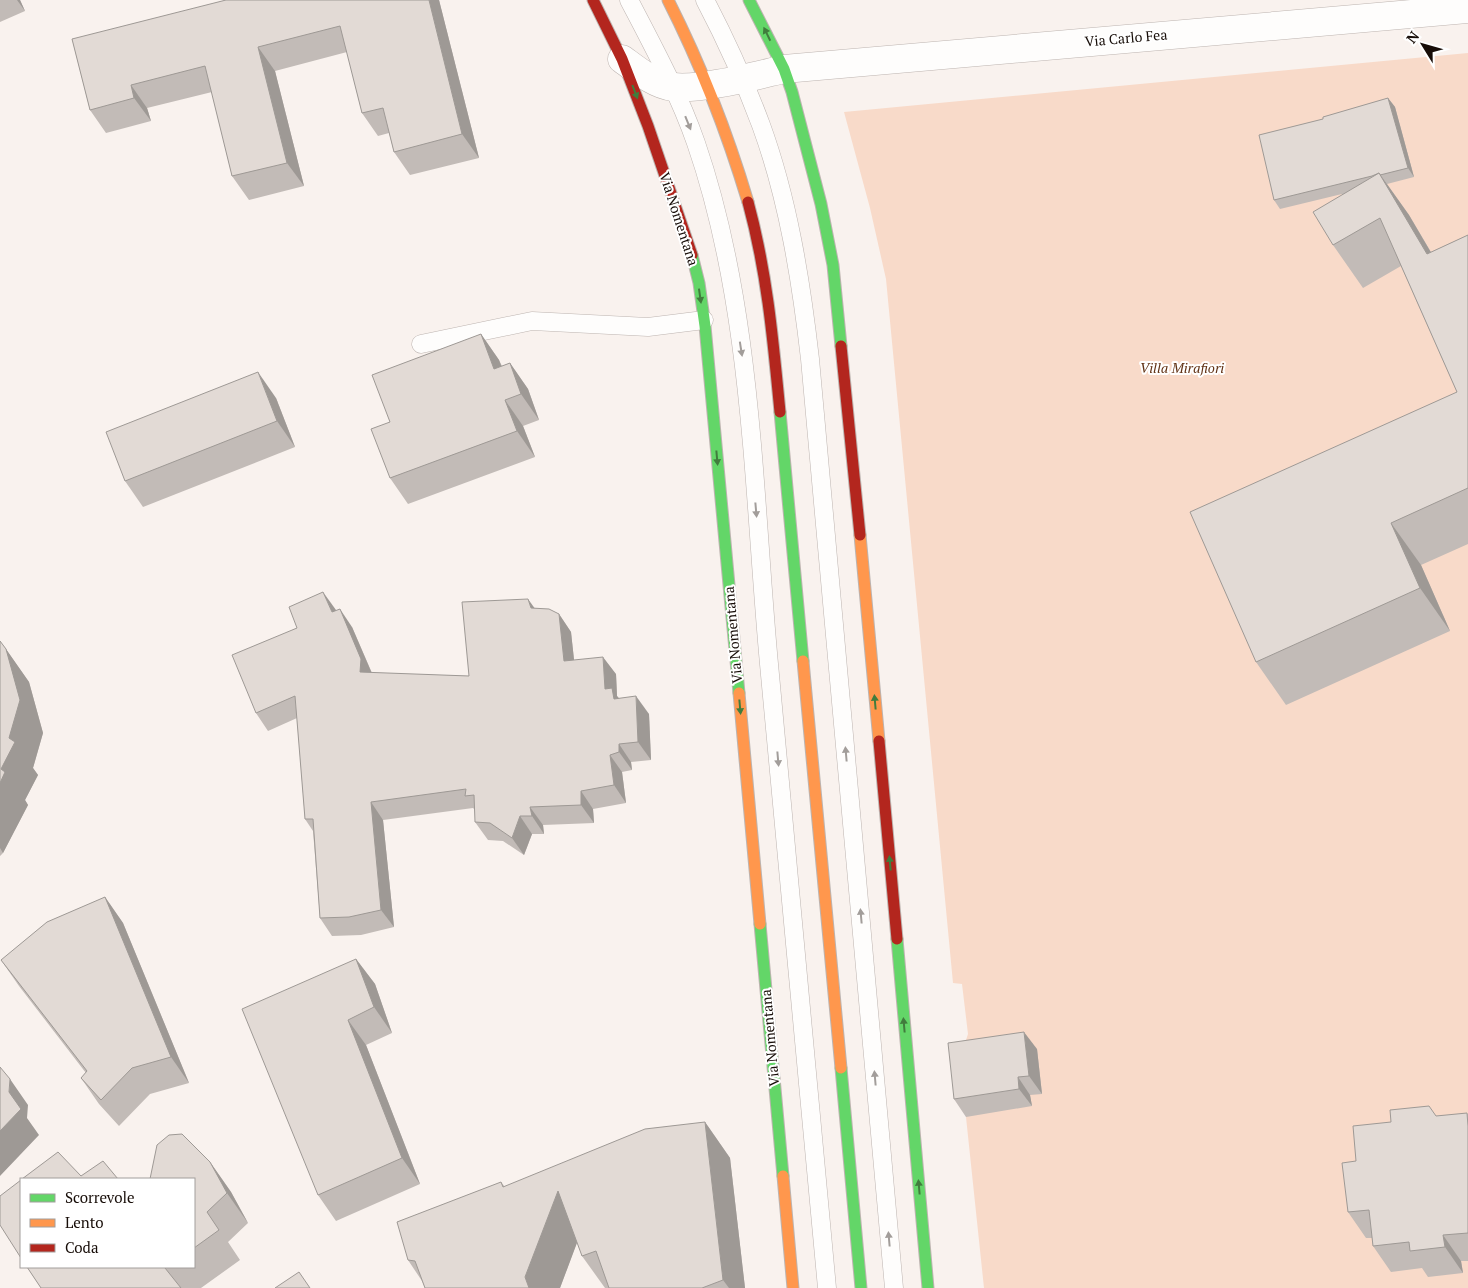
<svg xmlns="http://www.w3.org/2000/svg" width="1468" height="1288" font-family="'PT Serif',serif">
  <rect width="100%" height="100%" fill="#f9f2ee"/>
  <!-- green -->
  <polygon fill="#f8dac9" points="1468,53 1468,1288 984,1288 966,1117 964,1046 968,1034 962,984 953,983 886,279 870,208 844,112"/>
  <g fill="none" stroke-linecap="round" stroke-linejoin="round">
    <defs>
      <g id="lane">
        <path d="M629 0C653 46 679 94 696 143 753 308 753 492 769 664 788 872 808 1080 827 1288"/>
        <path d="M705 0C726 40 745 82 761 125 788 199 801 280 810 359L894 1288"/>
        <polyline points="421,344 532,321 648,327 704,320"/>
      </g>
      <path id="street" d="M622 59C637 70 655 85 673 87 703 90 754 76 784 69L1468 9"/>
      <g id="fast">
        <polyline points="749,0 784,69 792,92 821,204 833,265 841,346"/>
        <polyline points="692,255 699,283 705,326 739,693"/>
        <polyline points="780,412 803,661"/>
        <polyline points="760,924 783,1176"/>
        <polyline points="897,939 928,1288"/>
        <polyline points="841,1068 861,1288"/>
      </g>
      <g id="slow">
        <path d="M668 0C701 65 727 132 748 202"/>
        <polyline points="860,535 879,741"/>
        <polyline points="803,661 841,1068"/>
        <polyline points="739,693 760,924"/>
        <polyline points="783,1176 793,1288"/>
      </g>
      <g id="jam">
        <polyline points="593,0 622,59 648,126 692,255"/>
        <path d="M748 202C767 272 773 339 780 412"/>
        <polyline points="841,346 860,535"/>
        <polyline points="879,741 897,939"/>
      </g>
    </defs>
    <!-- lane casing -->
    <use href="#lane" stroke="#bdb4b0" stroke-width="19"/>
    <!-- street casing -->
    <use href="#street" stroke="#bdb4b0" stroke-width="29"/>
    <!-- fast casing -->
    <use href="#fast" stroke="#bdb4b0" stroke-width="13"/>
    <!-- slow casing -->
    <use href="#slow" stroke="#bdb4b0" stroke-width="13"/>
    <!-- jam casing -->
    <use href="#jam" stroke="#bdb4b0" stroke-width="13"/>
    <!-- lane -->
    <use href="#lane" stroke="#fefdfc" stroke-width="18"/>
    <!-- street -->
    <use href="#street" stroke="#fefdfc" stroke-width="28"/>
    <!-- fast -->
    <use href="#fast" stroke="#63d668" stroke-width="11"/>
    <!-- slow -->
    <use href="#slow" stroke="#ff974d" stroke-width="11"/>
    <!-- jam -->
    <use href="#jam" stroke="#b3261e" stroke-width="11"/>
  </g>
  <!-- wall -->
  <g fill="#c2bbb7">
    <polygon points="0,0 20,0 25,11 0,22"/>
    <polygon points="439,0 479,158 410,175 394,152 389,133 378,136 362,113 347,52 275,71 304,186 249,200 232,176 212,92 147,108 151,121 106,133 90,110 72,39"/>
    <polygon points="1388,98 1395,107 1414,177 1387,184 1409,215 1431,252 1468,235 1468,544 1421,565 1450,631 1286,705 1256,662 1457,392 1401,266 1363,288 1333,245 1342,194 1280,209 1274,200 1323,119"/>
    <polygon points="481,334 499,360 502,366 510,363 528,389 539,420 523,426 535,457 408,504 390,478 390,422"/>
    <polygon points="276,398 295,447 143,507 125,481"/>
    <polygon points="535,608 559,614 571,632 574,660 616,674 617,696 619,698 649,714 651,760 631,762 632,770 622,772 626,803 593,809 594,823 543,825 544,834 532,834 524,855 503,841 488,840 475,822 475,810 473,808 383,820 394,927 361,935 332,936 320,918 313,831 305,819 297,718 268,731 256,713 297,628 352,627 372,673 469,676"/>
    <polygon points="0,641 29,682 43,733 33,768 38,775 25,800 28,805 3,853 0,856"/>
    <polygon points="105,897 123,923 189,1083 150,1094 119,1126 99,1104 81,1078 86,1073 19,986 1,960"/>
    <polygon points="356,959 375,984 392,1033 366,1045 420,1184 336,1221 318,1195"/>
    <polygon points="1037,1049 1042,1094 1030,1095 1032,1106 966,1117 954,1099"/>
    <polygon points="1468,1114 1468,1261 1461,1261 1463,1273 1428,1277 1422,1268 1391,1272 1373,1246 1372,1238 1366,1238 1348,1212 1356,1161 1391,1122 1436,1116"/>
    <polygon points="705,1122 730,1158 745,1288 605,1288 582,1256 577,1242 560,1288 425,1288 422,1281 408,1260 501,1182 505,1187"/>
    <polygon points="210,1162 231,1192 248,1223 228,1242 240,1260 201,1288 41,1288 27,1267 194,1267 194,1179"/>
  </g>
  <!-- shaded-wall -->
  <g fill="#9e9995">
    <polygon points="17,0 20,0 25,11"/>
    <polygon points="429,0 439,0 479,158 462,134"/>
    <polygon points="258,47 275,71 304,186 287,163"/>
    <polygon points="131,85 147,108 151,121 134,98"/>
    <polygon points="1388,98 1395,107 1414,177 1408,168"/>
    <polygon points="1379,173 1409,215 1457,297 1427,254"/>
    <polygon points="481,334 499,360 512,395 494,369"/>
    <polygon points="510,363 528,389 539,420 521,394"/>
    <polygon points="258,372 276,398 295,447 277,421"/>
    <polygon points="505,400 523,426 535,457 517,431"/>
    <polygon points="1391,523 1421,565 1450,631 1420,588"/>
    <polygon points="323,592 336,610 344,630 332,612"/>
    <polygon points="528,599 541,617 531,608"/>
    <polygon points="340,609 352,627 373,676 360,672"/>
    <polygon points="559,614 571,632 576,678 564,661"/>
    <polygon points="6,649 29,682 43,733 33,768 38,775 25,800 28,805 3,853 0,848 0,783 1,769 9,738"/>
    <polygon points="603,657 616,674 617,696 624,706 626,717 605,689"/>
    <polygon points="636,696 649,714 651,760 638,742"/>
    <polygon points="619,744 631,762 632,770 619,752"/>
    <polygon points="610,755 622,772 626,803 614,785"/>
    <polygon points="581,791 593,809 594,823 581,805"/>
    <polygon points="371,802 383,820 394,927 381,910"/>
    <polygon points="530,807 543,825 544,834 532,816"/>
    <polygon points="520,816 532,834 524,855 512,838"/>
    <polygon points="105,897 123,923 189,1083 171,1057"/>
    <polygon points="356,959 375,984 392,1033 374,1007"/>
    <polygon points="348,1020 366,1045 420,1184 402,1158"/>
    <polygon points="1024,1032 1037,1049 1042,1094 1029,1076"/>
    <polygon points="1018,1077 1030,1095 1032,1106 1019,1089"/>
    <polygon points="10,1079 28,1105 27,1118 39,1135 0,1176 0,1131 9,1092"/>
    <polygon points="705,1122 730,1158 745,1288 729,1288 723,1280"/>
    <polygon points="210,1162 231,1192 248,1223 227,1193"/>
    <polygon points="558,1191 583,1227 560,1288 529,1288 525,1277"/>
    <polygon points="1443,1235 1461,1261 1463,1273 1445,1247"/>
  </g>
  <!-- building -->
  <g fill="#e2dad5" stroke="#9e9995">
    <polygon points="226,0 429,0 462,134 394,152 383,108 362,113 340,26 258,47 287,163 232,176 205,66 131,85 134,98 90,110 72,39"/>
    <polygon points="1388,98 1408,168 1380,175 1379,173 1372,176 1274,200 1259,135 1323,119 1323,117"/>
    <polygon points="1379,173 1427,254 1468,235 1468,488 1391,523 1420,588 1256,662 1190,512 1457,392 1380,218 1333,245 1313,212"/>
    <polygon points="481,334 494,369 510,363 521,394 505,400 517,431 390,478 371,429 390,422 372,375"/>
    <polygon points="258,372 277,421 125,481 106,432"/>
    <polygon points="323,592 332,612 340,609 361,659 360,672 469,676 462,602 528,599 531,608 549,609 559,614 564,661 603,657 605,689 612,688 614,699 636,696 638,742 619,744 619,752 610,755 614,785 581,791 581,805 530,807 532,816 520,816 512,838 490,823 475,822 474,795 465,796 466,789 371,802 381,910 349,917 320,918 313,819 305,819 295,696 256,713 232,655 297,628 289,607"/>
    <polygon points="0,641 6,649 20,700 9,738 15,742 1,769 5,772 0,783"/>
    <polygon points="105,897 171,1057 132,1068 101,1100 81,1078 87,1071 1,960 47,922"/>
    <polygon points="356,959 374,1007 348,1020 402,1158 318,1195 242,1009"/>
    <polygon points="1024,1032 1029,1076 1018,1077 1019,1089 954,1099 948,1043"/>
    <polygon points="0,1067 10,1079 9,1092 21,1109 0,1131"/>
    <polygon points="1429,1106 1436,1116 1467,1113 1468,1126 1468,1233 1443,1235 1445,1247 1410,1251 1409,1242 1373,1246 1369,1210 1348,1212 1342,1163 1356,1161 1353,1126 1391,1122 1390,1110"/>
    <polygon points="705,1122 723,1280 702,1288 609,1288 596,1251 582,1256 558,1191 525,1277 529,1288 425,1288 415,1261 408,1260 397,1222 501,1182 503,1187 645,1129"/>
    <polygon points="182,1134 210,1162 227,1193 207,1212 219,1230 194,1248 194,1179 150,1179 157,1145 169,1135"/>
    <polygon points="58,1152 81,1176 103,1161 118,1179 22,1179"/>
    <polygon points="21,1180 21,1258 0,1225 0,1196"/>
    <polygon points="27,1267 167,1267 165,1268 181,1288 41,1288"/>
    <polygon points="299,1272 310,1288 275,1288"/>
  </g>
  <!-- one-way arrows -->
  <defs><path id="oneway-solid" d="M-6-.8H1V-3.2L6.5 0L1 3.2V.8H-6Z" transform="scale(1.25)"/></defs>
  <g fill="#417c3d">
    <use href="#oneway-solid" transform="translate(767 34) rotate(-116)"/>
    <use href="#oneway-solid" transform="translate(635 92) rotate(69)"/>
    <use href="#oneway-solid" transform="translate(700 296) rotate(82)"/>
    <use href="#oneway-solid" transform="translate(717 458) rotate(85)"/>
    <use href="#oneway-solid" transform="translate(875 702) rotate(-95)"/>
    <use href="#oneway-solid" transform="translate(740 707) rotate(85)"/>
    <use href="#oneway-solid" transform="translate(890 863) rotate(-95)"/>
    <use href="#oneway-solid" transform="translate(904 1025) rotate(-95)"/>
    <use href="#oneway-solid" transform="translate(919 1187) rotate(-95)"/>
  </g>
  <g fill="#a29d9a">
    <use href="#oneway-solid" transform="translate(688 123) rotate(68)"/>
    <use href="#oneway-solid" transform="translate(741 349) rotate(81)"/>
    <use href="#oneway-solid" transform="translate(756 510) rotate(85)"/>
    <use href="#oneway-solid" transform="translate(846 754) rotate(-95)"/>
    <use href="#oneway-solid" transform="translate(778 759) rotate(85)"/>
    <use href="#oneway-solid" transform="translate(861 916) rotate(-95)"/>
    <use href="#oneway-solid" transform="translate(875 1078) rotate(-95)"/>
    <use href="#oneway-solid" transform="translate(889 1239) rotate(-95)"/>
  </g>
  <g text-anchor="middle" stroke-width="4" stroke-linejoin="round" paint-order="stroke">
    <!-- street labels -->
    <g font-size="14" fill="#170d08" stroke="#fff">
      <text transform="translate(1126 38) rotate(-5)" y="5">Via Carlo Fea</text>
      <text transform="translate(679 219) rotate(72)" y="5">Via Nomentana</text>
      <text transform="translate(733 635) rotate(-95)" y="5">Via Nomentana</text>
      <text transform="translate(770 1038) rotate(-95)" y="5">Via Nomentana</text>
    </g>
    <!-- park labels -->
    <g font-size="14" font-style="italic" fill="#613215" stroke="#fff">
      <text x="1182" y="373">Villa Mirafiori</text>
    </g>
  </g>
  <!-- legend -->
  <rect x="20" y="1178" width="175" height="90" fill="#ffffff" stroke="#a29e9c"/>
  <rect x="30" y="1194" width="25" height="8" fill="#63d668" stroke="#a29e9c"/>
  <text x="65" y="1203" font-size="15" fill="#170d08">Scorrevole</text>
  <rect x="30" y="1219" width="25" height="8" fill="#ff974d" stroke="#a29e9c"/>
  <text x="65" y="1228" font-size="15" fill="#170d08">Lento</text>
  <rect x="30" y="1244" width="25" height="8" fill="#b3261e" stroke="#a29e9c"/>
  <text x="65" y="1253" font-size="15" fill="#170d08">Coda</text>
  <!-- north arrow -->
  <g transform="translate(1423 45) rotate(307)" stroke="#ffffff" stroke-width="4" paint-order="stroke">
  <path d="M0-4L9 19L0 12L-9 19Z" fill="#170d08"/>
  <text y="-8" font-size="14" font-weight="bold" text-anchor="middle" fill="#170d08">N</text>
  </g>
</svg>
